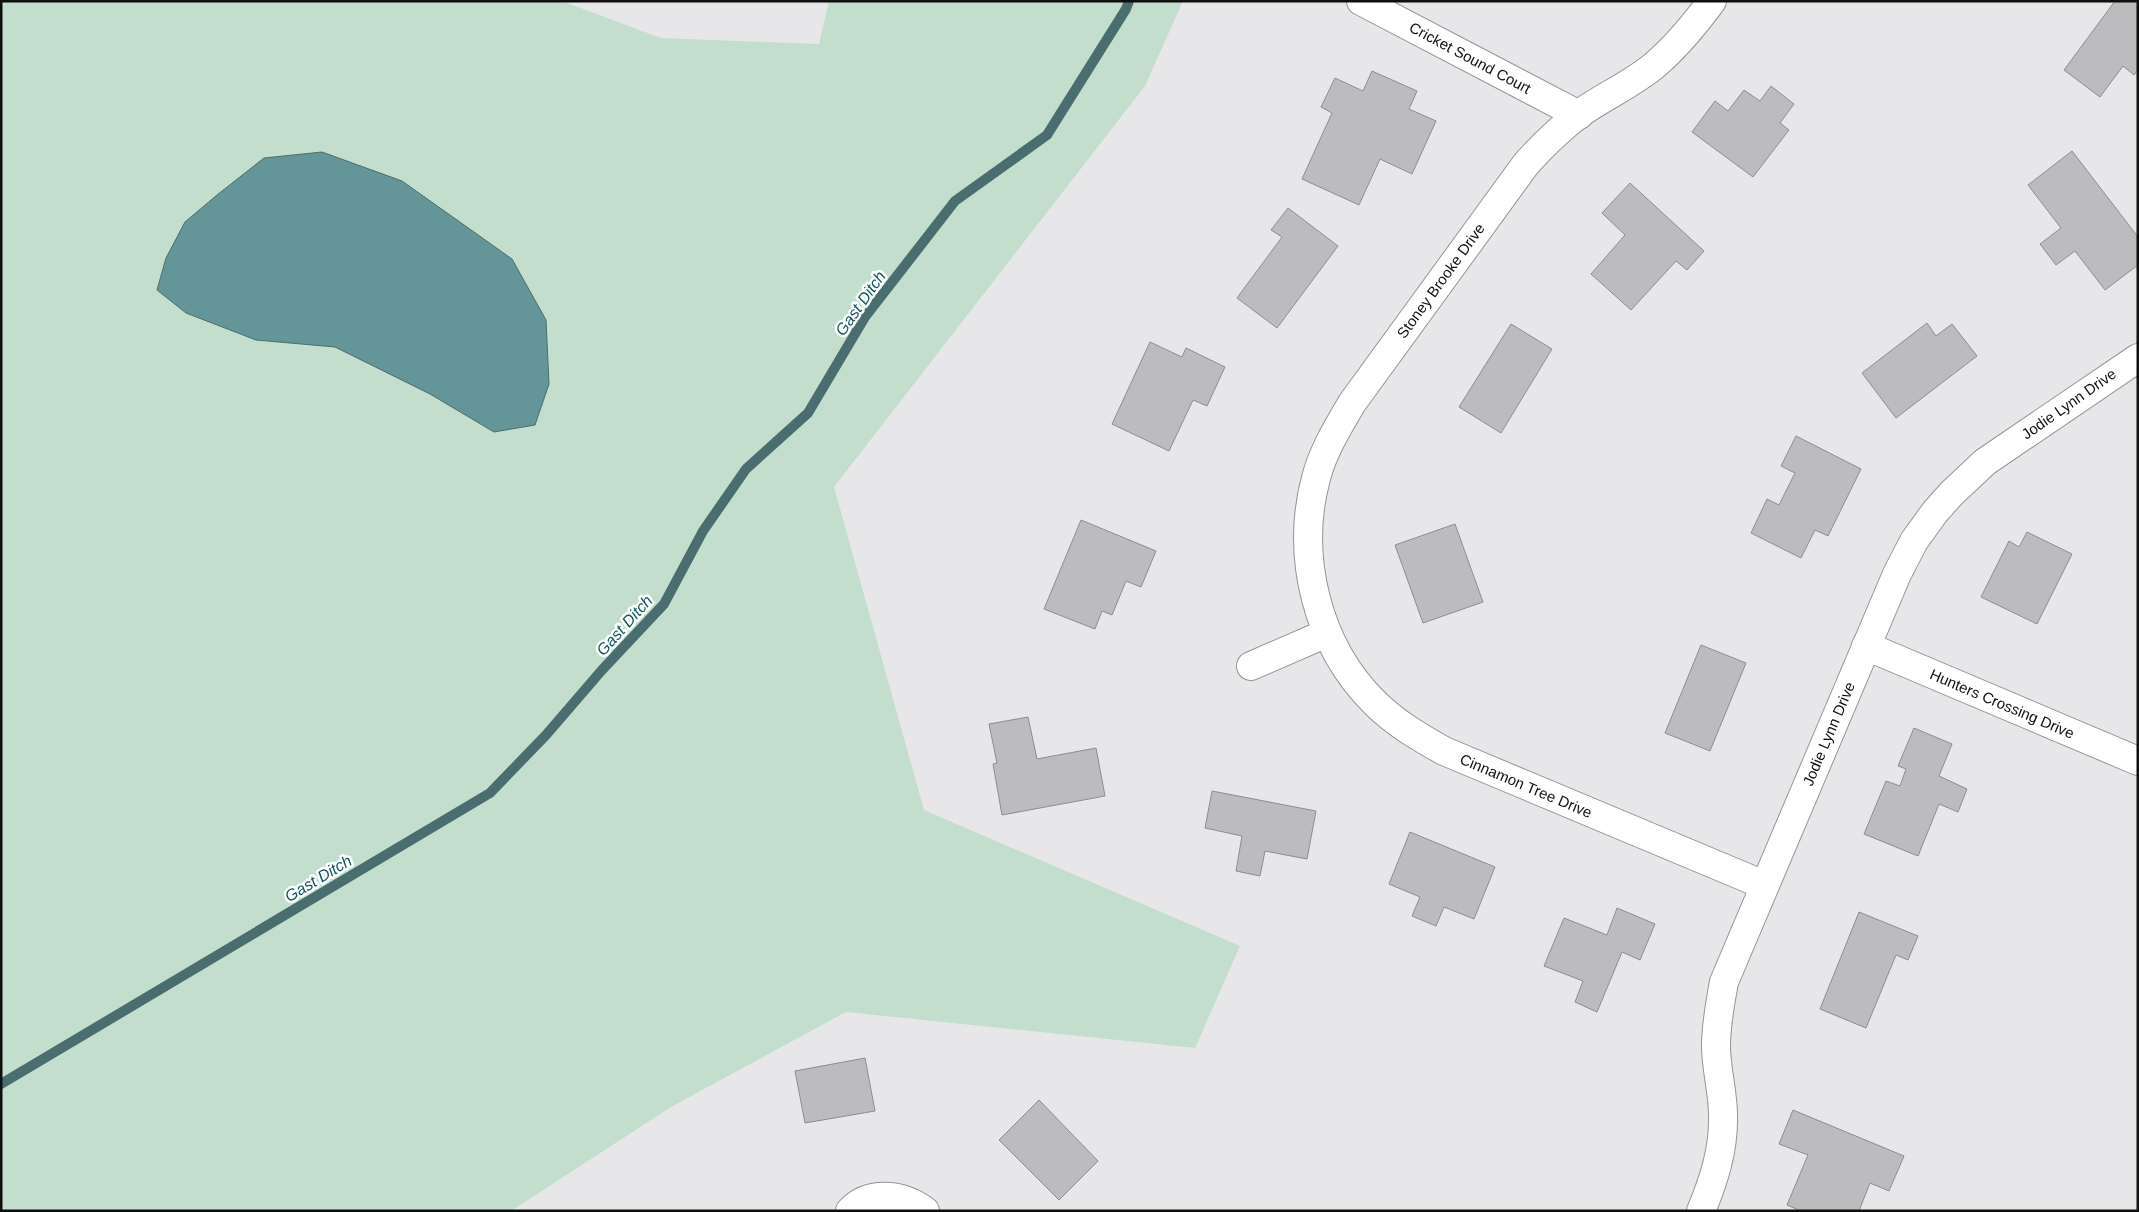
<svg xmlns="http://www.w3.org/2000/svg" width="2139" height="1212" font-family="Arial,sans-serif">
  <rect width="100%" height="100%" fill="#e7e7e9"/>
  <!-- green -->
  <path fill="#c4decd" fill-rule="evenodd" d="M1 1H562L661 38 819 44 829 1H1183L1145 86 834 487 924 810 1240 946 1195 1048 846 1012 671 1107 511 1211H1ZM264 158 494 432 430 394 335 347 256 340 227 329 185 222Z"/>
  <!-- water -->
  <polygon fill="#649598" stroke="#4a6d6f" points="322,152 402,181 512,259 546,320 549,384 535,425 494,432 430,394 335,347 256,340 186,313 157,290 166,258 185,222 217,195 264,158"/>
  <g fill="none" stroke-linecap="round" stroke-linejoin="round">
    <!-- stream -->
    <polyline stroke="#4a6d6f" stroke-width="10" points="1,1084 490,793 546,735 602,670 664,604 703,531 746,469 808,413 865,317 955,201 1047,135 1126,9 1129,1"/>
  </g>
  <!-- building -->
  <g fill="#bcbcbe" stroke="#8d8d8f">
    <polygon points="2115,1 2138,1 2138,70 2134,75 2123,66 2100,97 2064,70"/>
    <polygon points="1372,71 1417,91 1409,109 1436,121 1412,174 1380,159 1359,205 1302,179 1332,113 1321,107 1335,78 1363,91"/>
    <polygon points="1771,86 1794,104 1780,123 1789,130 1753,177 1692,132 1715,101 1728,111 1744,90 1760,101"/>
    <polygon points="2072,151 2138,237 2138,265 2105,290 2075,251 2056,265 2040,244 2061,228 2028,185"/>
    <polygon points="1630,183 1704,251 1687,270 1676,261 1631,310 1591,274 1625,235 1602,213"/>
    <polygon points="1288,208 1338,246 1277,328 1237,298 1282,237 1271,230"/>
    <polygon points="1927,323 1936,336 1952,324 1977,356 1896,418 1862,373"/>
    <polygon points="1511,324 1552,349 1501,433 1459,407"/>
    <polygon points="1150,342 1182,357 1186,348 1225,367 1207,406 1193,400 1169,451 1112,424"/>
    <polygon points="1796,436 1861,469 1828,536 1815,530 1801,558 1751,533 1767,499 1779,505 1795,473 1781,466"/>
    <polygon points="1081,520 1156,551 1141,587 1126,581 1112,615 1102,611 1095,629 1044,609"/>
    <polygon points="1455,524 1483,602 1423,623 1395,545"/>
    <polygon points="2027,532 2072,554 2037,624 1981,597 2009,541 2019,547"/>
    <polygon points="1701,645 1746,663 1710,751 1665,733"/>
    <polygon points="1028,717 1037,759 1096,748 1105,796 1002,815 993,764 997,763 989,724"/>
    <polygon points="1914,728 1952,744 1939,776 1967,789 1958,812 1939,804 1918,856 1864,834 1886,781 1900,786 1906,769 1898,766"/>
    <polygon points="1212,791 1316,811 1307,859 1265,851 1260,876 1236,871 1242,836 1205,828"/>
    <polygon points="1410,832 1495,867 1474,919 1444,907 1436,926 1412,916 1420,897 1389,884"/>
    <polygon points="1617,908 1655,924 1640,960 1622,952 1597,1012 1575,1002 1583,981 1544,966 1564,918 1607,935"/>
    <polygon points="1859,912 1918,936 1908,960 1896,955 1866,1028 1820,1009"/>
    <polygon points="865,1058 875,1111 805,1123 795,1071"/>
    <polygon points="1039,1100 1098,1161 1059,1200 999,1140"/>
    <polygon points="1793,1110 1904,1156 1889,1191 1870,1183 1859,1211 1801,1211 1787,1205 1808,1155 1779,1144"/>
  </g>
  <g fill="none" stroke-linecap="round" stroke-linejoin="round">
    <defs>
      <g id="minor">
        <polyline points="1361,1 1579,115"/>
        <path d="M1712 1C1695 24 1678 45 1656 64 1633 84 1604 96 1579 114 1560 129 1542 146 1526 164L1352 403C1338 427 1323 451 1316 478 1295 556 1317 646 1375 703 1395 723 1419 737 1444 751L1764 885"/>
        <polyline points="1866,646 2138,761"/>
        <polyline points="1251,666 1327,633"/>
        <path d="M850 1211C870 1189 904 1195 925 1211"/>
        <path d="M1701 1211C1714 1180 1724 1149 1723 1115 1723 1092 1716 1069 1716 1046 1716 1024 1720 1004 1724 982L1897 574 1914 541 1935 512 1951 494 1985 462 2138 358"/>
      </g>
    </defs>
    <!-- minor casing -->
    <use href="#minor" stroke="#949496" stroke-width="30"/>
    <!-- minor -->
    <use href="#minor" stroke="#fff" stroke-width="28"/>
  </g>
  <g text-anchor="middle" stroke-width="5" stroke-linejoin="round" paint-order="stroke">
    <!-- street labels -->
    <g font-size="15" fill="#0f0f0f" stroke="#fff">
      <text transform="translate(1470 58) rotate(28)" y="5">Cricket Sound Court</text>
      <text transform="translate(1441 281) rotate(-54)" y="5">Stoney Brooke Drive</text>
      <text transform="translate(2069 404) rotate(-35)" y="5">Jodie Lynn Drive</text>
      <text transform="translate(2002 704) rotate(23)" y="5">Hunters Crossing Drive</text>
      <text transform="translate(1829 734) rotate(-67)" y="5">Jodie Lynn Drive</text>
      <text transform="translate(1526 786) rotate(23)" y="5">Cinnamon Tree Drive</text>
    </g>
    <!-- water labels -->
    <g font-size="16" font-style="italic" fill="#0e575b" stroke="#fff">
      <text transform="translate(860 303) rotate(-55)" y="6">Gast Ditch</text>
      <text transform="translate(624 625) rotate(-48)" y="6">Gast Ditch</text>
      <text transform="translate(318 878) rotate(-31)" y="6">Gast Ditch</text>
    </g>
  </g>
  <!-- border -->
  <rect width="2139" height="1212" fill="none" stroke="#0f0f0f" stroke-width="5"/>
</svg>
